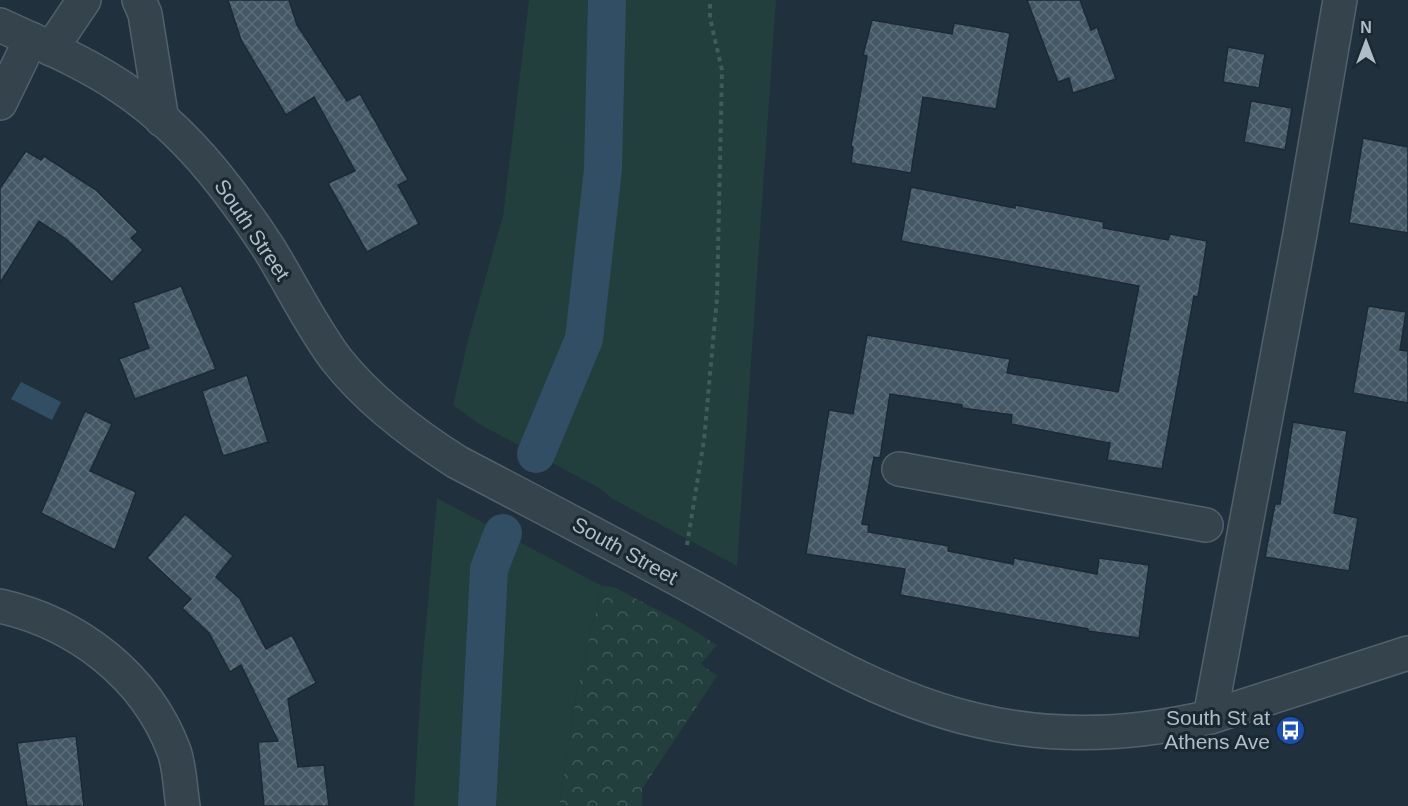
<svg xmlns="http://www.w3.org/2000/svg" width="1408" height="806" font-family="Arial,sans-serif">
  <defs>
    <pattern id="forest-crowns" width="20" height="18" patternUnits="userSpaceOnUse" patternTransform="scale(1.5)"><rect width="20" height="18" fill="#223e3d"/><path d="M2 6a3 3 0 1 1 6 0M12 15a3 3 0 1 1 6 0" fill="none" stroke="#405858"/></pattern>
    <pattern id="building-cross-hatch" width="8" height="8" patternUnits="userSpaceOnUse" patternTransform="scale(1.5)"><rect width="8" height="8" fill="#445764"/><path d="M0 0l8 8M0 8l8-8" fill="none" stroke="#5c6d79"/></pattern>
  </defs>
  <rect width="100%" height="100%" fill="#20313d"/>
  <!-- green -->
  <g fill="#223e3d">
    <polygon points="529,0 776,0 737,566 611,498 601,489 479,424 453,405 469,336 503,216"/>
    <polygon points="437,498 602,586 577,691 559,806 414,806 421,682"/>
  </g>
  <!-- forest -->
  <polygon fill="url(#forest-crowns)" points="602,586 614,587 682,623 717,645 701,664 717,676 642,789 642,806 559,806 577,691"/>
  <!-- water -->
  <polygon fill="#314e64" points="21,382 61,402 52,420 11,399"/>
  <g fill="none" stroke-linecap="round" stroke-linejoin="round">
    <!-- canal -->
    <g stroke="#314e64" stroke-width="38">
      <polyline points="536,454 584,339 603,169 607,0"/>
      <polyline points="477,806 489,569 503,533"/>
    </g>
  </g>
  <!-- building -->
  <g fill="url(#building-cross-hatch)" stroke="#1c2a34" stroke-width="1.5">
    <polygon points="228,0 289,0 297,25 347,101 360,94 408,180 398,185 419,224 367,252 328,183 355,171 314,97 286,115 241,40"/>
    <polygon points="1027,0 1080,0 1091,30 1097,27 1116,79 1073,93 1069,78 1058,82"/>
    <polygon points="872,20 952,34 954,23 1010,33 996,109 923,97 911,173 851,163 853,147 851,146 867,56 863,55"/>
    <polygon points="1228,47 1265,54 1259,88 1223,82"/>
    <polygon points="1251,101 1292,108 1285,150 1244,142"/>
    <polygon points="1363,138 1408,147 1408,233 1349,223"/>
    <polygon points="26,151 41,160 44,156 96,190 138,232 131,238 143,250 112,282 66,239 39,221 0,283 0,188"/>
    <polygon points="911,187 1015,208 1015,205 1104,222 1103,228 1168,240 1170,234 1207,241 1198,297 1194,296 1162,469 1107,460 1110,443 1011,424 1012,415 962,408 962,405 890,394 880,458 874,457 862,524 869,525 868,532 949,546 948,551 1013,564 1014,558 1097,574 1099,558 1149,565 1139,638 1088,631 1088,629 900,595 905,569 806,554 829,410 853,414 867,335 1010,359 1007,373 1118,392 1139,286 901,241"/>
    <polygon points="181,286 216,369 135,399 119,359 149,348 133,303"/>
    <polygon points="1368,306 1406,312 1400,350 1408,351 1408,403 1353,393"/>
    <polygon points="247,375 268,442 223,456 202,391"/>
    <polygon points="85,411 112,424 90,471 136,492 115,550 41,513"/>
    <polygon points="1293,422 1347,431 1334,513 1358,518 1349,571 1265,557 1275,504 1280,504"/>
    <polygon points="185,514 233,556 216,577 240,599 266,649 292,635 316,683 288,699 298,767 324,765 329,806 264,806 258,742 278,741 241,665 230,672 209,633 182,608 191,599 147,558"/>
    <polygon points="76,736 84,806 27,806 17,743"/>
  </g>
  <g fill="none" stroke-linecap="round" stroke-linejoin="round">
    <defs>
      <g id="minor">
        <polyline points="139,0 145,14 162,120"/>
        <path d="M0 25C41 44 84 62 121 87 160 113 197 150 226 188 240 206 255 227 268 247 291 284 310 324 336 359 369 401 413 434 457 462 541 506 625 550 709 596 794 643 880 698 976 720 1053 739 1133 735 1210 717L1408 653"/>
        <polyline points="51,49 84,0"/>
        <polyline points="0,103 31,39"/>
        <polyline points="899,469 1206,525"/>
        <path d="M0 606C77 623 146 676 174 751 180 768 180 788 183 806"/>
        <polyline points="1210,717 1300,234 1340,0"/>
      </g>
    </defs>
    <!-- minor casing -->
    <use href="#minor" stroke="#53606b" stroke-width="36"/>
    <!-- path -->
    <polyline stroke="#405b5a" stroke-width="4" stroke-dasharray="4.5 4.5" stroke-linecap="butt" points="687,545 704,440 717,298 722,70 710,18 710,0"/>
    <!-- minor -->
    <use href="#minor" stroke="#35434d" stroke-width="33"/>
  </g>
  <!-- icons -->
  <defs>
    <symbol id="bus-disc" viewBox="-11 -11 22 22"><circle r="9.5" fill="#1a4fb4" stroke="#1a2832"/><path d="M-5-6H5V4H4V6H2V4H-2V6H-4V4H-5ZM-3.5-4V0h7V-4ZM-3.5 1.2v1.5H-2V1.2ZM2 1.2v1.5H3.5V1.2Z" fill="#fff"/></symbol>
  </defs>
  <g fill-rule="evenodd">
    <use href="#bus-disc" x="1274" y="714" width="33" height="33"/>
  </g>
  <g text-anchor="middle" stroke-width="6" stroke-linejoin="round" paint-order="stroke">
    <!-- street labels -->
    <g font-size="21" fill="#b0bdc9" stroke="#1a2832">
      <text transform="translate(252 230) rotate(56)" y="7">South Street</text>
      <text transform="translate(625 551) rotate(29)" y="7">South Street</text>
    </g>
    <!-- poi labels -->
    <g font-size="21" fill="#b0bdc9" stroke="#1a2832" text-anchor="end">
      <text x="1270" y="725">South St at<tspan x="1270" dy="24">Athens Ave</tspan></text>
    </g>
  </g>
  <!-- north arrow -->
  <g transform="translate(1366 42)" stroke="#1a2832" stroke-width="4.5" paint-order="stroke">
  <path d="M0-4.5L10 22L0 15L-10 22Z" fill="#b0bdc9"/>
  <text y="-9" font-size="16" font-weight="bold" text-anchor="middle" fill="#b0bdc9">N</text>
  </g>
</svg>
